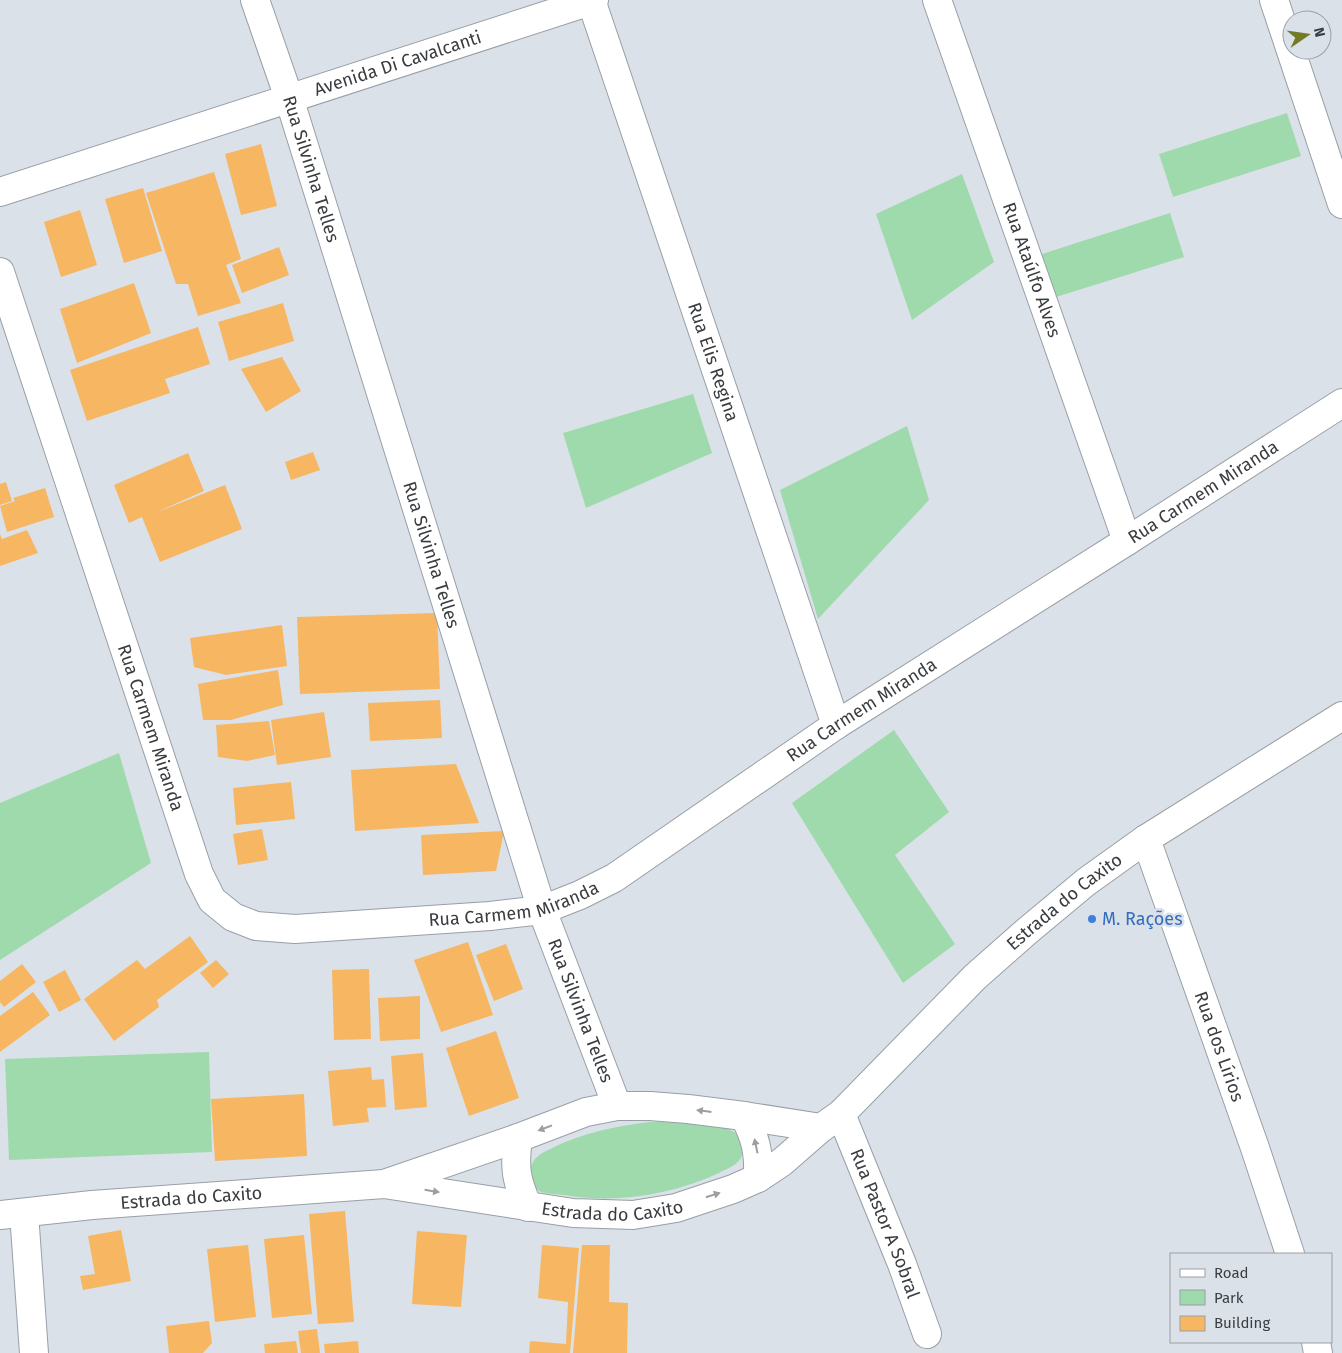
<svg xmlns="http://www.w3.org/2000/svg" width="1342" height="1353" font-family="'Fira Sans',sans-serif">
  <rect width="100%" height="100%" fill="#dbe1e9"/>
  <!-- green -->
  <g fill="#9fdaac">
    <polygon points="1287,113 1301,156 1173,197 1159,154"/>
    <polygon points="962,174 994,262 912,320 876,214"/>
    <polygon points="1170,213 1184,257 1056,297 1042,254"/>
    <polygon points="693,394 712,453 586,508 563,433"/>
    <polygon points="907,426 929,500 818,619 780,490"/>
    <polygon points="894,730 949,812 895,855 955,944 903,983 792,803"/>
    <polygon points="119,753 151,863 0,960 0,803"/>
    <polygon points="209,1052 212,1152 9,1160 5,1059"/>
    <path d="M649 1122C668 1122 719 1121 734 1132 741 1137 745 1147 742 1155 739 1165 728 1168 719 1173 672 1195 615 1204 564 1195 557 1194 548 1194 541 1192 534 1189 530 1180 530 1173 530 1168 532 1163 535 1159 540 1153 547 1151 554 1147 584 1133 615 1126 649 1122Z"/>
  </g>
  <!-- building -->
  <g fill="#f6b662">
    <polygon points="261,144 277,206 241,215 225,154"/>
    <polygon points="214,172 241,259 226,265 241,303 198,316 188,284 176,284 146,193"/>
    <polygon points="143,188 162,251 124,263 105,199"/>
    <polygon points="80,210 97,265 61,277 44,222"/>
    <polygon points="279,247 289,275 242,293 232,265"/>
    <polygon points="134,283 151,333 77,363 60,309"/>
    <polygon points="283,303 294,341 229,361 218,322"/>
    <polygon points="198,327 210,364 165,379 170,393 87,421 70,370"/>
    <polygon points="282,357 301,391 266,412 241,369"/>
    <polygon points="313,452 320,470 291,480 285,462"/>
    <polygon points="188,453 204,491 155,513 225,485 242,529 160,562 142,517 129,523 114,485"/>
    <polygon points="6,482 12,501 0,505 0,484"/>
    <polygon points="45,488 54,517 7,532 0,506 15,501 13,498"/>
    <polygon points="27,530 38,553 0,566 0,534 2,539"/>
    <polygon points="437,613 440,689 300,694 297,617"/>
    <polygon points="282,625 287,666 226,675 194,667 190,638"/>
    <polygon points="278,670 283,705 231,720 203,720 198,684"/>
    <polygon points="440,700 442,738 370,741 368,703"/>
    <polygon points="324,712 331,757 277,765 271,720"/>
    <polygon points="269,721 275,755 247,761 218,757 216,725"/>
    <polygon points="456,764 479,823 355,831 351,770"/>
    <polygon points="291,782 295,819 236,825 233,788"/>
    <polygon points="262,829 268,860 238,865 233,834"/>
    <polygon points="504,831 496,871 423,875 421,835"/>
    <polygon points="190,936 208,962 157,1000 159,1007 114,1041 84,999 137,960 145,969"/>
    <polygon points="468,942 493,1015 441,1032 414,960"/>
    <polygon points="506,944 523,989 494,1001 476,955"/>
    <polygon points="216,960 229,974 213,988 200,973"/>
    <polygon points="22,964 36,982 4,1007 0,1002 0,981"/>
    <polygon points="369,969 371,1039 334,1040 332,970"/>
    <polygon points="65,970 81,1000 59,1012 43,982"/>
    <polygon points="33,992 50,1015 0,1052 0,1016"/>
    <polygon points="420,996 420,1039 380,1041 378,998"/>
    <polygon points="496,1031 519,1098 469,1116 446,1048"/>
    <polygon points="423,1053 427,1107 395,1110 391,1056"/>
    <polygon points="371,1067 372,1080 384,1079 386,1107 367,1108 369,1122 333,1126 328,1071"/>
    <polygon points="304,1094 307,1156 215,1161 211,1099"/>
    <polygon points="345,1211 354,1322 318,1324 309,1214"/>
    <polygon points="121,1230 131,1281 83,1290 80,1276 95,1274 88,1236"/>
    <polygon points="417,1231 467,1235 461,1307 412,1304"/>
    <polygon points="304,1235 312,1314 272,1318 264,1239"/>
    <polygon points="248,1245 256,1317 215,1322 207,1249"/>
    <polygon points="542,1245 579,1248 570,1353 529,1353 530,1341 566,1344 568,1302 538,1298"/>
    <polygon points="582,1245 610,1245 609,1302 628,1303 627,1353 573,1353"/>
    <polygon points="209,1321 212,1343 203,1353 169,1353 166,1326"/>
    <polygon points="317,1329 320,1353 301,1353 298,1331"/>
    <polygon points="296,1341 298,1353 265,1353 264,1344"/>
    <polygon points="358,1341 359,1353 325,1353 324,1344"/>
  </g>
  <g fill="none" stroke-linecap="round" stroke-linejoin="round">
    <defs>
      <g id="minor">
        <path id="s1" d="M255 0 289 98 542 910 617 1106"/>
        <path id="s2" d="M591 0 836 725"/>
        <path id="s3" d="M937 0 1127 541"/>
        <polyline points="1274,0 1342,204"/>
        <path id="s4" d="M0 192 594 0"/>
        <path id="s5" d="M0 272 199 874 212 900 233 917 256 926 295 929 490 916 542 910 580 895 614 878 836 725 1127 541 1342 403"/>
        <path id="s6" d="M1146 839 1255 1148 1290 1254"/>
        <path id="s7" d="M841 1114 902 1264 927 1334"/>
        <path d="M744 1116C756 1138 759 1153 758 1178"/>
        <path d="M518 1138C514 1168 516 1180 528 1207"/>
        <polyline points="24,1213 34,1353"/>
        <polyline points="1316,1342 1318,1353"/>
      </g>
      <g id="major">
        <polyline points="387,1183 518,1138 586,1112 617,1106 650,1106 688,1109 744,1116 821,1128"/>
        <path id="s8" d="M0 1215 92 1205 384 1184 573 1213 633 1215 676 1208 733 1189 758 1178 782 1162 821 1128 841 1114 975 977 1026 932 1086 882 1146 839 1342 716"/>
      </g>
    </defs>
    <!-- minor casing -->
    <use href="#minor" stroke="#999fa6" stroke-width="30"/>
    <!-- major casing -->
    <use href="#major" stroke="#999fa6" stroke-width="30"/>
    <!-- minor -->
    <use href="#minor" stroke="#fff" stroke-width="28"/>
    <!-- major -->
    <use href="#major" stroke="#fff" stroke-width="28"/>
  </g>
  <!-- one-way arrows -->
  <defs><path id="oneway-solid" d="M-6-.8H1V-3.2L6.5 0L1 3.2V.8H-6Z" transform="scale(1.25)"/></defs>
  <g fill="#9c9ea0">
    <use href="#oneway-solid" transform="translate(704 1111) rotate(-173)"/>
    <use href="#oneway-solid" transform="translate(545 1128) rotate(159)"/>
    <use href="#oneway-solid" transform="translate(756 1146) rotate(-102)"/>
    <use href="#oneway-solid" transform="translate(432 1191) rotate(9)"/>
    <use href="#oneway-solid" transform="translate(713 1195) rotate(-18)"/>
  </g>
  <!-- markers -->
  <circle fill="#3f7fe0" stroke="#dbe1e9" stroke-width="2" cx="1092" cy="919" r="5"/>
  <g text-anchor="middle" stroke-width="5" stroke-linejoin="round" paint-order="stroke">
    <!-- street labels -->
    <g font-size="18" fill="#3a3d40" stroke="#dbe1e9">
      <text dy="6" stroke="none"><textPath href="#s4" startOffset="418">Avenida Di Cavalcanti</textPath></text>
      <text dy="6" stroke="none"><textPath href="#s1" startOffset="178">Rua Silvinha Telles</textPath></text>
      <text dy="6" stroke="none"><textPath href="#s3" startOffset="286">Rua Ataúlfo Alves</textPath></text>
      <text dy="6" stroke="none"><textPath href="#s2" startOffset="382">Rua Elis Regina</textPath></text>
      <text dy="6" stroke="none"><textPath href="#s5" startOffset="1785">Rua Carmem Miranda</textPath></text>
      <text dy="6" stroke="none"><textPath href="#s1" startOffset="582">Rua Silvinha Telles</textPath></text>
      <text dy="6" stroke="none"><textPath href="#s5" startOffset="1380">Rua Carmem Miranda</textPath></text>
      <text dy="6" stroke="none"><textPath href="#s5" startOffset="480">Rua Carmem Miranda</textPath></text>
      <text dy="6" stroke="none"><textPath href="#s5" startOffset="975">Rua Carmem Miranda</textPath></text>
      <text dy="6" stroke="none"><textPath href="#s8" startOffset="1181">Estrada do Caxito</textPath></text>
      <text dy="6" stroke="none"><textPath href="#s1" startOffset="1062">Rua Silvinha Telles</textPath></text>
      <text dy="6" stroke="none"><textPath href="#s6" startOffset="220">Rua dos Lírios</textPath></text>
      <text dy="6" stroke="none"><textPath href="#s8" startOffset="192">Estrada do Caxito</textPath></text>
      <text dy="6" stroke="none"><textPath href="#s8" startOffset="616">Estrada do Caxito</textPath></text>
      <text dy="6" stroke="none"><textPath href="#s7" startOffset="118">Rua Pastor A Sobral</textPath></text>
    </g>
    <!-- shop labels -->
    <g font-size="18" fill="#366cbe" stroke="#dbe1e9" text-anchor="start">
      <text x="1102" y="925">M. Rações</text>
    </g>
  </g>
  <!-- legend -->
  <rect x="1170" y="1253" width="162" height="90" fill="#dbe1e9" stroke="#9b9fa5"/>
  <rect x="1180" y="1269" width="25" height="8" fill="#ffffff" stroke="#9b9fa5"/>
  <text x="1214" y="1278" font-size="15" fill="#3a3d40">Road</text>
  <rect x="1180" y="1290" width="25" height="15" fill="#9fdaac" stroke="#9b9fa5"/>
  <text x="1214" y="1303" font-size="15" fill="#3a3d40">Park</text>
  <rect x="1180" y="1316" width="25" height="15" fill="#f6b662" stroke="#9b9fa5"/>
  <text x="1214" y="1328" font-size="15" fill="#3a3d40">Building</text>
  <!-- north arrow -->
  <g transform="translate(1307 35) rotate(77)"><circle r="24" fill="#dbe1e9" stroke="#9b9fa5"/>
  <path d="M0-4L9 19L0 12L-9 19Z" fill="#737b25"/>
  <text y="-8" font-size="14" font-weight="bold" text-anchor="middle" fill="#3a3d40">N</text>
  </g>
</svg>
